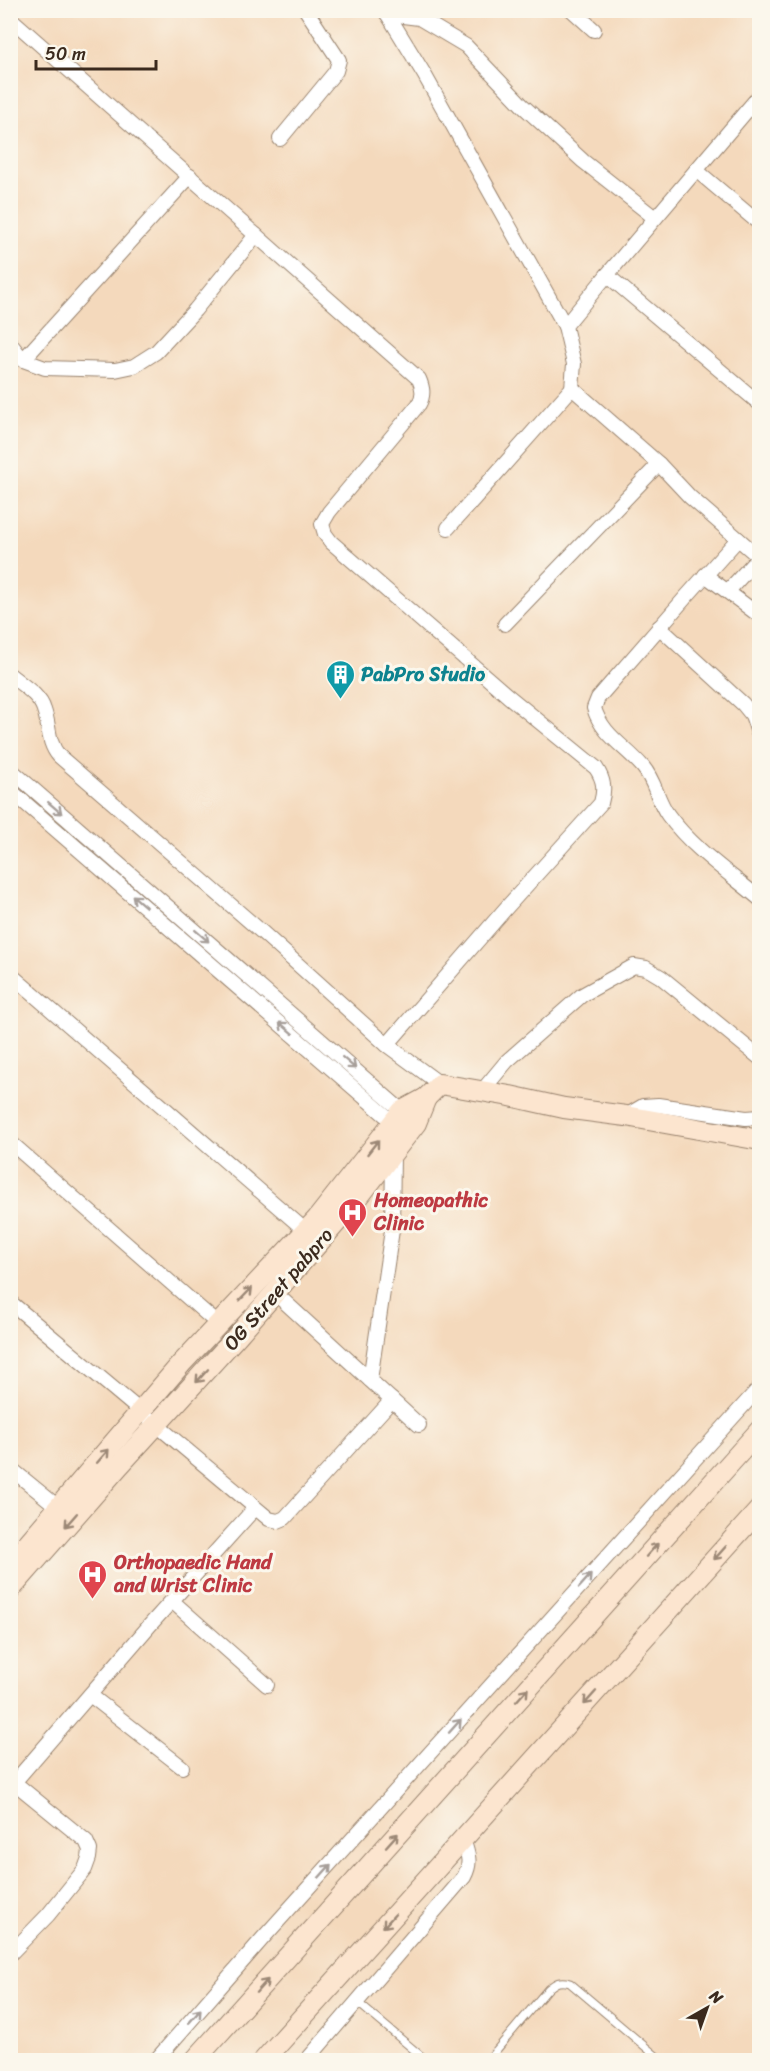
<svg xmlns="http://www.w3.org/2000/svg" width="770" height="2071" font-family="Sriracha,sans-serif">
  <rect width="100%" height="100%" fill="#fbf7ec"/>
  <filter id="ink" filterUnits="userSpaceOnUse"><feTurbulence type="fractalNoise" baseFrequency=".0167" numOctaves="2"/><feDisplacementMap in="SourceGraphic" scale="12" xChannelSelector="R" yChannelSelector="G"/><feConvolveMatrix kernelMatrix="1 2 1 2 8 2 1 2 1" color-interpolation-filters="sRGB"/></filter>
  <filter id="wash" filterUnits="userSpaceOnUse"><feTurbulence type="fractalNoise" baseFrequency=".008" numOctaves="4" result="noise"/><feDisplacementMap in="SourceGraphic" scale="24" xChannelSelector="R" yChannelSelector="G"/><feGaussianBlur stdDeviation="1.35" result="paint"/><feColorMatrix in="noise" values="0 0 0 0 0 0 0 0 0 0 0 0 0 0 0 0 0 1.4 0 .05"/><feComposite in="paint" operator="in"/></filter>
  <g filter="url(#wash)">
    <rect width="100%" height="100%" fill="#f4d9bc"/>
  </g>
  <g filter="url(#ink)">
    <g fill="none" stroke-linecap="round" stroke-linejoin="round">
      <defs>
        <g id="lane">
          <polyline points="357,2002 426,2060"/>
          <path d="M488 2060 548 1989C556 1982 560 1980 570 1983L661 2060"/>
        </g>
        <g id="street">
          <polyline points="385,10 424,74 565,326"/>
          <polyline points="572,10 594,30"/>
          <polyline points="387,14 419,18 466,46 523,106 583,161 655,218"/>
          <path d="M10 18 419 379C423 388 424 395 419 404L329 512 322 524 325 534 331 542 508 696 596 768C604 780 605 789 601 803L507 907 387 1045"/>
          <polyline points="760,95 607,275 760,404"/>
          <polyline points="280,139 336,71 339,60 306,10"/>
          <polyline points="696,170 760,224"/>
          <polyline points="10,343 23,360 190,176"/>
          <polyline points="23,360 45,368 115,370 134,366 156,352 195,310 256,235"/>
          <polyline points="572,388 574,364 565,326 607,275"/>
          <polyline points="448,528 572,388 659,464 690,497 759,557"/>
          <path d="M738 539 685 598 598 698 594 708C602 735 625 746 643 767 655 781 657 800 668 815 692 848 729 873 760 899"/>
          <polyline points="705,575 760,616"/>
          <polyline points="728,591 760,556"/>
          <polyline points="505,624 659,464"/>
          <polyline points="659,627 743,704 752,715 760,738"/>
          <path d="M10 675C22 685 40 695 44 710 50 726 47 742 59 756L263 933 387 1045 440 1084"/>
          <polyline points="10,769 402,1111"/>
          <polyline points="10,790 393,1122"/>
          <polyline points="10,974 306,1231"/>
          <polyline points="482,1091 507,1061 582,995 634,966 646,968 661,977 760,1058"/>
          <polyline points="626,1116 643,1106 658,1105 746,1118 760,1117"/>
          <polyline points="10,1142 218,1324"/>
          <polyline points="275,1293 419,1425"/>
          <polyline points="10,1302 269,1519 278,1521 285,1518 392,1400"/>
          <polyline points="370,1380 392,1230 393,1154"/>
          <polyline points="10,1468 59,1508"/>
          <polyline points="172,1601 267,1685"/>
          <polyline points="90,1695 182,1767"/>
          <polyline points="10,1779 86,1841 90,1850 89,1858 85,1869 48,1915 10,1954"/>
          <polyline points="10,1787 150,1625 255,1508"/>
          <polyline points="156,2060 263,1938 760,1387"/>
          <path d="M307 2060 464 1877C472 1862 468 1855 463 1839"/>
        </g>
        <g id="secondary">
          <polyline points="10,1564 181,1364 317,1219 402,1111 426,1098 440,1084 510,1096 564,1108 626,1116 760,1140"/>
          <polyline points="10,1590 118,1467 237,1336 357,1199 416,1123 426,1098"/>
          <polyline points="195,2060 760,1430"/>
          <polyline points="264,2060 760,1509"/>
        </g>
      </defs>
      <!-- lane casing -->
      <use href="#lane" stroke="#98826d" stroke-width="9"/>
      <!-- street casing -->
      <use href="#street" stroke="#98826d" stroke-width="16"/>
      <!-- secondary casing -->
      <use href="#secondary" stroke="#98826d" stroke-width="22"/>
      <!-- lane -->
      <use href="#lane" stroke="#fff" stroke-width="7"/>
      <!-- street -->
      <use href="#street" stroke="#fff" stroke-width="14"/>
      <!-- secondary -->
      <use href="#secondary" stroke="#fce5cf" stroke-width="20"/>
    </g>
    <!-- one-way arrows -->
    <defs><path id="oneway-shaft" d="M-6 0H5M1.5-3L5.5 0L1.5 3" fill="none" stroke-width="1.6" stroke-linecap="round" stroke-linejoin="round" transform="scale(1.5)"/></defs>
    <g stroke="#a79f9a">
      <use href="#oneway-shaft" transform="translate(55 808) rotate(41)"/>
      <use href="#oneway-shaft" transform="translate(139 901) rotate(-139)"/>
      <use href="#oneway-shaft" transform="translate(202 936) rotate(41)"/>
      <use href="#oneway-shaft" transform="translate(286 1028) rotate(-139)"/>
      <use href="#oneway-shaft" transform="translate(349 1063) rotate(41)"/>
      <use href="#oneway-shaft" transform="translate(585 1581) rotate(-48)"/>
      <use href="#oneway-shaft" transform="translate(455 1726) rotate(-48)"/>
      <use href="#oneway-shaft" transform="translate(325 1871) rotate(-48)"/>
      <use href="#oneway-shaft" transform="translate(195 2016) rotate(-49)"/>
    </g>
    <g stroke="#9c8876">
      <use href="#oneway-shaft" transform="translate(373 1147) rotate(-52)"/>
      <use href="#oneway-shaft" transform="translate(246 1294) rotate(-46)"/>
      <use href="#oneway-shaft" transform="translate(202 1376) rotate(132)"/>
      <use href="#oneway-shaft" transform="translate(103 1456) rotate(-49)"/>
      <use href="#oneway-shaft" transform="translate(71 1520) rotate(131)"/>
      <use href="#oneway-shaft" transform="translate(652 1550) rotate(-48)"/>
      <use href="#oneway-shaft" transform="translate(720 1553) rotate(132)"/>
      <use href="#oneway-shaft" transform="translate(522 1695) rotate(-48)"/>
      <use href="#oneway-shaft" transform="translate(590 1698) rotate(132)"/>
      <use href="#oneway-shaft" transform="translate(392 1840) rotate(-48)"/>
      <use href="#oneway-shaft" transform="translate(389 1921) rotate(132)"/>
      <use href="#oneway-shaft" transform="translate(262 1986) rotate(-48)"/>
    </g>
  </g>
  <!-- icons -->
  <defs>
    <symbol id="building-pin" viewBox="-11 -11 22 30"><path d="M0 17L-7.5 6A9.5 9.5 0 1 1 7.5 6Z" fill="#0f9aa8" stroke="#fbf7ec"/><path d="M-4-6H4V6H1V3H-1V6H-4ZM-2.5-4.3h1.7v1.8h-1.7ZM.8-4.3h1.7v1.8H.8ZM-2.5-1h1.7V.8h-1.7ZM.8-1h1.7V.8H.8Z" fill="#fff"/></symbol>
    <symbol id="hospital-pin" viewBox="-11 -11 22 30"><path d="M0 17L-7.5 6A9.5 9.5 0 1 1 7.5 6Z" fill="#e0444e" stroke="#fbf7ec"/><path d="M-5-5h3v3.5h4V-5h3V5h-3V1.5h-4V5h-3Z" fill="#fff"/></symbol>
  </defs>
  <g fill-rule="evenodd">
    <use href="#building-pin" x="324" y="658" width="33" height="45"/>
    <use href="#hospital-pin" x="336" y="1196" width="33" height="45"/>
    <use href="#hospital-pin" x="76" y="1558" width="33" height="45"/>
  </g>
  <g text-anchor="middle" stroke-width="6" stroke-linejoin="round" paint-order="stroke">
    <!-- culture labels -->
    <g font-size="20" font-weight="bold" fill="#0d838f" stroke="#fbf7ec" text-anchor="start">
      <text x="361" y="681">PabPro Studio</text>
    </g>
    <!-- health labels -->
    <g font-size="20" font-weight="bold" fill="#be3a42" stroke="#fbf7ec" text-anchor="start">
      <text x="374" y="1207">Homeopathic<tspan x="374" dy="23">Clinic</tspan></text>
      <text x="114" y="1569">Orthopaedic Hand<tspan x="114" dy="23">and Wrist Clinic</tspan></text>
    </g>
    <!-- street labels -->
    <g font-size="20" fill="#3b2a1e" stroke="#fbf7ec">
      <text transform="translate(278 1289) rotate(-49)" y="7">OG Street pabpro</text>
    </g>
  </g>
  <!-- margin -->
  <rect width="770" height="2071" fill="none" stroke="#fbf7ec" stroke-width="36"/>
  <!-- north arrow -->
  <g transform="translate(707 2008) rotate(40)" stroke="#fbf7ec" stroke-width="4.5" paint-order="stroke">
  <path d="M0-4.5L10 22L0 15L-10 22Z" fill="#3b2a1e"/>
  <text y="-9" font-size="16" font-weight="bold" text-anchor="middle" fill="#3b2a1e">N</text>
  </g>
  <!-- scale -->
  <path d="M36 60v9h120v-9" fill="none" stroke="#3b2a1e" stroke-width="3"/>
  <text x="45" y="60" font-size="18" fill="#3b2a1e" stroke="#fbf7ec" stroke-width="4.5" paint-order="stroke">50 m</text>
</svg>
